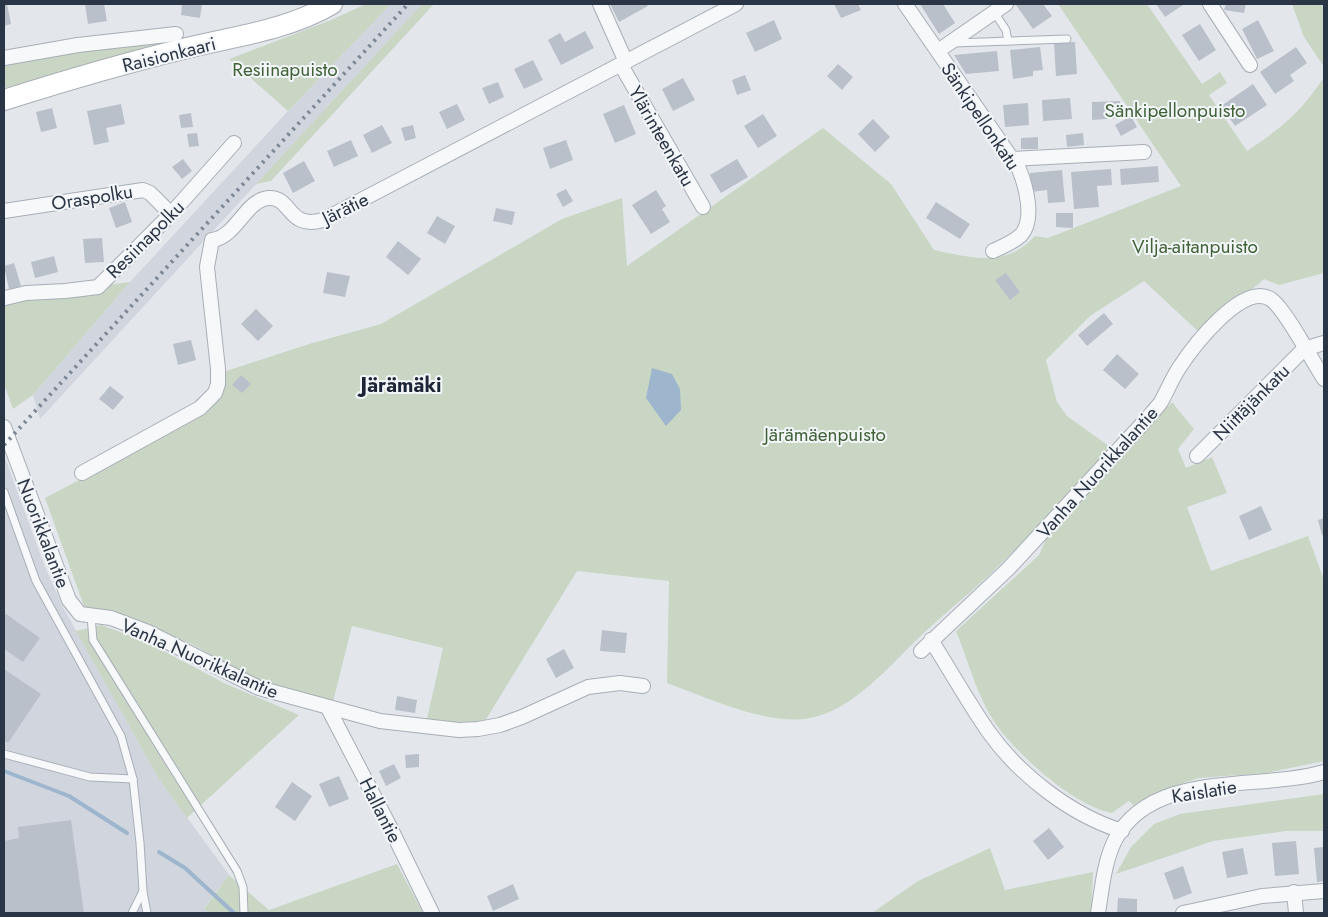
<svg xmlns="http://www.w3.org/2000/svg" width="1328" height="917" font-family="Jost,sans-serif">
  <rect width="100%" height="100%" fill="#e3e7ec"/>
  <!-- built -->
  <g fill="#d1d6de">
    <polygon points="391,4 422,4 40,419 33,395 130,282 288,111"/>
    <polygon points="4,455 45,567 64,609 159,779 229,875 204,908 209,913 4,913"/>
  </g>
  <!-- green -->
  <g fill="#c9d6c4">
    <polygon points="366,4 391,4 288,111 229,59 331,20"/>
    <polygon points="422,4 434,4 271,181 256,184"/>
    <path d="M1058 4H1147L1202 84 1220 72 1227 83 1209 95 1247 151C1282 128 1301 112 1324 77V273L1279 285 1264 279 1200 333 1144 281 1090 316 1046 360 1057 402 1067 416 1113 449C1071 490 1032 535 988 576 968 595 946 612 926 631 892 662 853 713 805 719 764 724 705 697 667 683L669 581 577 571 485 721 426 723 443 648 352 626 333 702 282 689 243 673 192 644 116 614 85 609 45 498 207 413 226 371 309 344 381 324 562 219 622 198 627 266 823 128 891 184 934 250C972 258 1006 268 1035 236L1048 238 1181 186Z"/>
    <polygon points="1292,4 1324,4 1324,67 1304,37"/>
    <polygon points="198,38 4,88 4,65 127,44"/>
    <polygon points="130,282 33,395 13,409 4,384 4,299"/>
    <path d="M1172 402 1194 429 1178 449 1186 468 1212 457 1227 493 1187 507 1211 571 1308 536 1324 580V761L1266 773 1198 778 1155 793 1133 805 1129 801 1112 813C1074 807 1007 747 989 713 975 688 967 658 956 631L1039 555 1057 514 1112 466Z"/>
    <polygon points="101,625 145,641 224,683 299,715 187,818 159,779 76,631"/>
    <polygon points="1324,794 1324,831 1286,831 1213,841 1116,874 1131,847 1154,824 1180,814"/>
    <polygon points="990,848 1005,890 1093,872 1091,913 872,913 918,881"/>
    <polygon points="397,864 423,913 209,913 204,909 229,875 269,910"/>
  </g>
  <!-- water -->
  <polygon fill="#9db6cd" points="652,368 672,374 680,389 681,410 666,426 646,398"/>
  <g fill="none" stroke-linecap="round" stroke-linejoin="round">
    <!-- stream -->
    <g stroke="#9db6cd" stroke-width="4">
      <polyline points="4,771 69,796 127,833"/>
      <polyline points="159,852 185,868 234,913"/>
    </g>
  </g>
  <!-- building -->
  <g fill="#bac0ca">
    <polygon points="4,4 7,4 11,24 4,26"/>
    <polygon points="85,4 104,4 107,21 88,24"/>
    <polygon points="182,4 202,4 200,18 181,15"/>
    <polygon points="610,4 646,4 648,6 619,22"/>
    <polygon points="834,4 858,4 861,10 841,18"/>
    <polygon points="920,4 943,4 955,23 939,34"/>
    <polygon points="1017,4 1043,4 1052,16 1033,29 1016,5"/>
    <polygon points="1156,4 1182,4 1183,5 1165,17"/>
    <polygon points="1226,4 1246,4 1244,13 1224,10"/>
    <polygon points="774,20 782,39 755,52 746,33"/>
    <polygon points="1258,20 1274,51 1257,59 1242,29"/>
    <polygon points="1200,24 1216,50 1199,61 1182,35"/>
    <polygon points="585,31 594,48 561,65 548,40 560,33 565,42"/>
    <polygon points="1075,42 1077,74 1056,76 1054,43"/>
    <polygon points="1040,47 1043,70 1033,71 1033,76 1013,79 1010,50"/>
    <polygon points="1296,47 1307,63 1290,75 1294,81 1275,94 1260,72"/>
    <polygon points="997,51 999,71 966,74 954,55"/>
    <polygon points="533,60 543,80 524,89 514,69"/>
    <polygon points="838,64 853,77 842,90 827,76"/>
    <polygon points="745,75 751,90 737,95 732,80"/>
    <polygon points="683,78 695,100 673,111 662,89"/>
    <polygon points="498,82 504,97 489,104 482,88"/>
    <polygon points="1253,84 1267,105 1235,126 1221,106"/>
    <polygon points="1070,98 1072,119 1043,121 1042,100"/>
    <polygon points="1120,101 1121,118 1092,120 1092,102"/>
    <polygon points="1028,103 1029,125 1005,127 1003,105"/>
    <polygon points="121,104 125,124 106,128 109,142 94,145 87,111"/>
    <polygon points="457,104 465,120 447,129 439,112"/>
    <polygon points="624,105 636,134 615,143 603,114"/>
    <polygon points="52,108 57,128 41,132 36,112"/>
    <polygon points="191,113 193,127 181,128 179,115"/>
    <polygon points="763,114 777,136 758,148 744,126"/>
    <polygon points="1131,116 1137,127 1121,136 1115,125"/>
    <polygon points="873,119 890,137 875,152 858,134"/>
    <polygon points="382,125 392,143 372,153 363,135"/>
    <polygon points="413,125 416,138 405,141 401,128"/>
    <polygon points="197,133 199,146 189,147 187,134"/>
    <polygon points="1083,133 1084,145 1067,147 1066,135"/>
    <polygon points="1038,137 1038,149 1021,149 1021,138"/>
    <polygon points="351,140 358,156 334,167 327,151"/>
    <polygon points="566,140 573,160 550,169 543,148"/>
    <polygon points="183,159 192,171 182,179 172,167"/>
    <polygon points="737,159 748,177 721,193 710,175"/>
    <polygon points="304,161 315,181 293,193 283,173"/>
    <polygon points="1158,166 1159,182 1121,185 1120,169"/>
    <polygon points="1111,169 1112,185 1097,186 1099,207 1074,209 1071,172"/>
    <polygon points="1062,170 1065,202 1048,203 1047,190 1031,192 1030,173"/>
    <polygon points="566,189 573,201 563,207 556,194"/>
    <polygon points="656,190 666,206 662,209 670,222 651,234 632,205"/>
    <polygon points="125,202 132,222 116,228 109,208"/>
    <polygon points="936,202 970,224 960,239 926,218"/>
    <polygon points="496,208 515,212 512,225 493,221"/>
    <polygon points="1056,213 1073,213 1073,228 1056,227"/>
    <polygon points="437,216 455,226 445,244 427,233"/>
    <polygon points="102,238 104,262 85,263 83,239"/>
    <polygon points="398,241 421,259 408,275 386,257"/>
    <polygon points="54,256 58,272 35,278 31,262"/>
    <polygon points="14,263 21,286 9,289 4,266"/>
    <polygon points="327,272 350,276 345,297 323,293"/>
    <polygon points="1006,273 1020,292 1010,300 995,280"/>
    <polygon points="256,309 273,326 258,341 241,324"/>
    <polygon points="1104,313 1113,324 1087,346 1078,335"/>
    <polygon points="191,340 196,360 178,365 173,344"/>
    <polygon points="1117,354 1139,374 1125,389 1103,370"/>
    <polygon points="241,375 251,384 242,393 232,385"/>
    <polygon points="110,386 124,397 113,410 99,399"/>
    <polygon points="1261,506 1272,530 1249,540 1239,516"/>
    <polygon points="1324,518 1324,535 1322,535 1318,520"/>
    <polygon points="6,614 40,638 23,662 4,649 4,616"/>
    <polygon points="602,630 627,633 625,653 600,651"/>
    <polygon points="564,649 574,668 556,678 546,659"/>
    <polygon points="4,669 41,694 8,743 4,740"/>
    <polygon points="397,696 417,700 415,713 395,710"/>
    <polygon points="419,754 419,767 406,768 405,755"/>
    <polygon points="394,764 401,778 386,786 379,771"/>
    <polygon points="339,776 349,799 329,807 319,784"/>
    <polygon points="292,782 312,796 295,821 275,807"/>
    <polygon points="71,820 84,913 4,913 4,841 19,838 18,827"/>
    <polygon points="1049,828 1064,847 1048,860 1033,841"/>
    <polygon points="1296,841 1299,874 1275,876 1272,843"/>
    <polygon points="1324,847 1324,881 1317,882 1314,848"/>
    <polygon points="1243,848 1248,874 1227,878 1222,852"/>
    <polygon points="1183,866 1192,893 1174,900 1164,873"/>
    <polygon points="513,884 519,899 493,911 487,896"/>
    <polygon points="1118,898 1137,899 1137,913 1117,913"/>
  </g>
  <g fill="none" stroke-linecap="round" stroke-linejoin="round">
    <defs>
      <g id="service">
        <polyline points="994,12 1006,30 1008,41"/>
        <polyline points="954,43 1067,39"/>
        <polyline points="4,492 36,581 121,736 133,779 140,843 143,891 132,913"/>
        <polyline points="91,616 93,640 237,871 243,887 244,913"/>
        <polyline points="4,754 90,777 133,779"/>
        <polyline points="143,892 147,913"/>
      </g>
      <g id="minor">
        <polyline points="600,4 626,62"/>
        <path d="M905 4 1019 169C1026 186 1035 220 1021 235 1014 242 1002 247 993 251"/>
        <polyline points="1210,4 1250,65"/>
        <polyline points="938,51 1006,4"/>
        <polyline points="4,58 78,45 176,34"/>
        <polyline points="621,65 703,207"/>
        <polyline points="1012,159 1144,152"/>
        <polyline points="4,211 143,190 150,193 171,214"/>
        <polyline points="5,298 26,293 65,291 98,287 171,214 234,143"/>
        <polyline points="4,427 69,600 80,614 111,618 148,632 259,688 380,721 459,730 478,729 500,725 522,717 588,687 620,683 643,686"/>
        <polyline points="1197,456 1304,349 1324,343"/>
        <path d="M82 473 200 408 215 393 218 384V369L207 267 212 240C237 237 246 198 270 198 292 198 288 230 323 220L736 4"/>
        <path d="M931 640C950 670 968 702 988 731 1019 775 1071 815 1122 831"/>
        <path d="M921 651 1008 569 1144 422C1149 416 1156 409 1161 402 1167 391 1172 379 1179 368 1192 348 1244 279 1272 300 1287 312 1311 359 1324 379"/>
        <polyline points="328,708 390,827 432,913"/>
        <polyline points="1294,892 1296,913"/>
        <path d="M1098 913C1102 889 1104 862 1115 840 1152 769 1260 791 1324 772"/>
        <polyline points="1183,913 1262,896 1324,891"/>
      </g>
      <path id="secondary" d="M4 100C64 81 125 63 187 48 236 36 288 30 332 4"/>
    </defs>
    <!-- service casing -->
    <use href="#service" stroke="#a8aeb7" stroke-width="9"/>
    <!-- minor casing -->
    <use href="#minor" stroke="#a8aeb7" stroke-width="16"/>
    <!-- secondary casing -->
    <use href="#secondary" stroke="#a8aeb7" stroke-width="22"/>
    <!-- service -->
    <use href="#service" stroke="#f6f8fa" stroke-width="7"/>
    <!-- minor -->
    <use href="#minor" stroke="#f6f8fa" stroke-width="14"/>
    <!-- secondary -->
    <use href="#secondary" stroke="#fff" stroke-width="20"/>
    <!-- rail -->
    <polyline stroke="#7c8796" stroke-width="4" stroke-dasharray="2.5 5" stroke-linecap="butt" points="4,445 408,4"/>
  </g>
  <g text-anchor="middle" stroke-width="4" stroke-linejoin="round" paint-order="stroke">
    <!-- street labels -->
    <g font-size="19" fill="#2a3545" stroke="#f3f6f9">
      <text transform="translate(169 54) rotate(-14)" y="7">Raisionkaari</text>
      <text transform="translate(981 116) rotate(56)" y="7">Sänkipellonkatu</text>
      <text transform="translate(662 136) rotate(60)" y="7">Ylärinteenkatu</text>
      <text transform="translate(92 197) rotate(-9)" y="7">Oraspolku</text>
      <text transform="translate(345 208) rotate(-26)" y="7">Järätie</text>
      <text transform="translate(145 239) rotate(-45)" y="7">Resiinapolku</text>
      <text transform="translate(1251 402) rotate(-45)" y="7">Niittäjänkatu</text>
      <text transform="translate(1097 472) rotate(-48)" y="7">Vanha Nuorikkalantie</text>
      <text transform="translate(44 533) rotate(69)" y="7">Nuorikkalantie</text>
      <text transform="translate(200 658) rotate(24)" y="7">Vanha Nuorikkalantie</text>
      <text transform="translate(1204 791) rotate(-9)" y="7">Kaislatie</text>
      <text transform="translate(381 810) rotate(63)" y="7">Hallantie</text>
    </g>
    <!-- park labels -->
    <g font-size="19" fill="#406236" stroke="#f3f6f9">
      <text x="285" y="76">Resiinapuisto</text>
      <text x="1175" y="117">Sänkipellonpuisto</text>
      <text x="1195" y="253">Vilja-aitanpuisto</text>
      <text x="825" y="441">Järämäenpuisto</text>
    </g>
    <!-- neighbourhood labels -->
    <g font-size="20" font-weight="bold" fill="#1c2636" stroke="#f3f6f9">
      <text x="401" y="392">Järämäki</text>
    </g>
  </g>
  <!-- border -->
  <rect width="1328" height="917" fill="none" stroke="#2a3545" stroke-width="10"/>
</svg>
